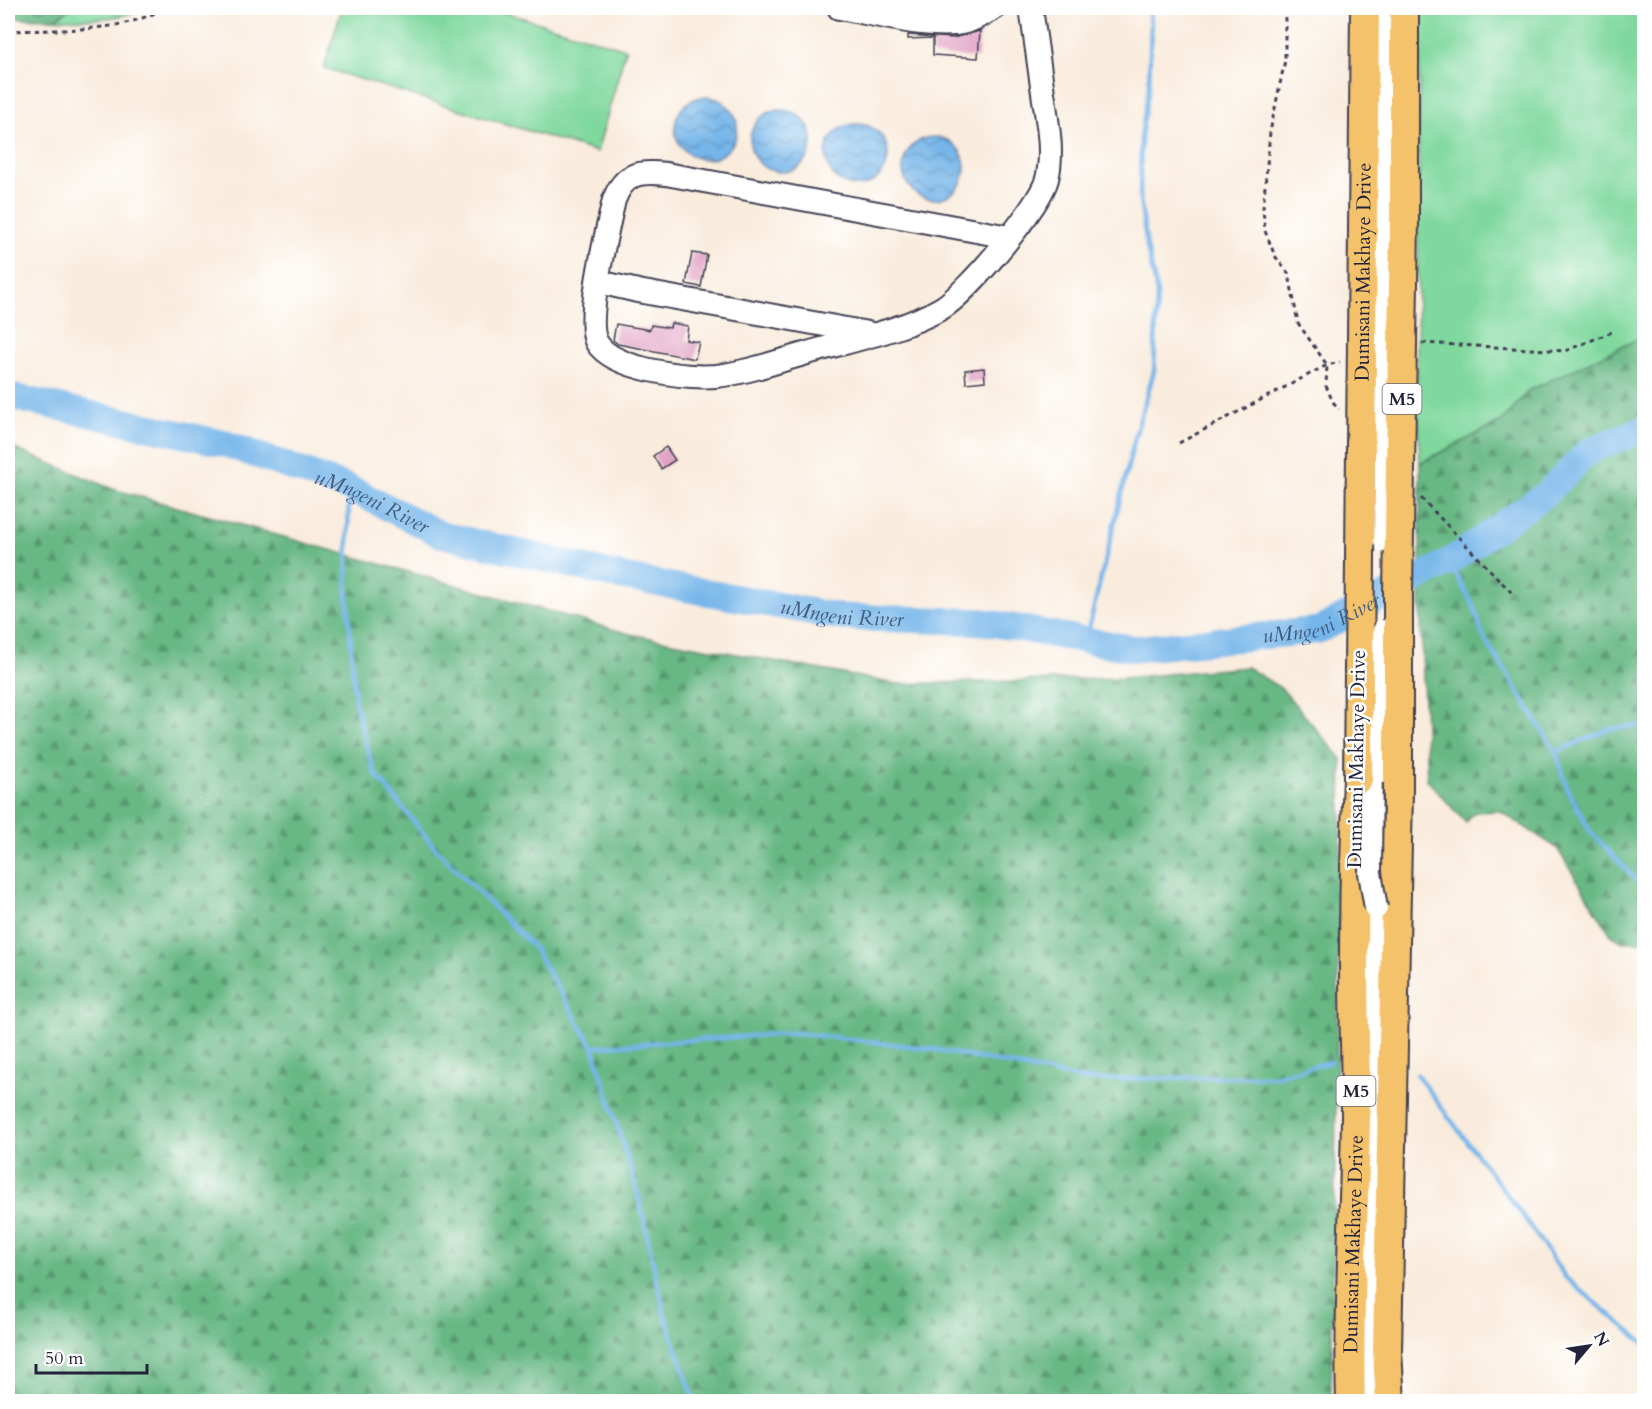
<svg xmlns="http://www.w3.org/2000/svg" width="1652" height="1409" font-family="Cardo,serif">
  <defs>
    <pattern id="forest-firs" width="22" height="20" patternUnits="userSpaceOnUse" patternTransform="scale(1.5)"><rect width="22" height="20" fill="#67b884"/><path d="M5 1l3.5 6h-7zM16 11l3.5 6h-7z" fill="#54956d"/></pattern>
    <pattern id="water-waves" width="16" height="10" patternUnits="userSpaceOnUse" patternTransform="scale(1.5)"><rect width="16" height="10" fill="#75b5e9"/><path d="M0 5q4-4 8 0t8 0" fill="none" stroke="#6093be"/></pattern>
  </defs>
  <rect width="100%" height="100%" fill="#fff"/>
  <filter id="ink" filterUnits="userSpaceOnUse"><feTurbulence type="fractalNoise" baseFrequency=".0167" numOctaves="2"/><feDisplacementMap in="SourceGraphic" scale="12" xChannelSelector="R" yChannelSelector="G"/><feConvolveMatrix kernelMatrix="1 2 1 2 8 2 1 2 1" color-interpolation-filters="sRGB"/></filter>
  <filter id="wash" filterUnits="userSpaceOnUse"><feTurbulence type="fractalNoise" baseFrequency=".008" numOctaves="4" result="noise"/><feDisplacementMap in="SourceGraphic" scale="24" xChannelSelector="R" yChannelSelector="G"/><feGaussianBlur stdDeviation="1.35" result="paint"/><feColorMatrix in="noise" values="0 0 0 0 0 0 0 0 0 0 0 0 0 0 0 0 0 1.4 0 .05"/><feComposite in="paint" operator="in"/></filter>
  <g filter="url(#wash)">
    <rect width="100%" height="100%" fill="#f9ecdd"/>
    <!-- green -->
    <g fill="#7fd89d" stroke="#507d6c" stroke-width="1.5">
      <path d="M71 8H148C118 21 87 19 54 19Z"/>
      <polygon points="342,8 490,8 626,49 597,152 324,68"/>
      <polygon points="1420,8 1644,8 1644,336 1528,391 1501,422 1420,463 1417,375"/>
    </g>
    <!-- forest -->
    <g fill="url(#forest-firs)" stroke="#446d60" stroke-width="1.5">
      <polygon points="8,8 71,8 54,19 8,18"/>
      <polygon points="1644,336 1644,942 1623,942 1611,935 1557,848 1500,811 1476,812 1470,816 1466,823 1427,780 1420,603 1420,463 1501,422 1528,391"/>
      <polygon points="8,446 113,489 630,634 897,684 1121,678 1247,667 1282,689 1342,759 1331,1401 8,1401"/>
    </g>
    <!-- water -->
    <g fill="url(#water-waves)" stroke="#4c6c92" stroke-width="1.5">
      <circle cx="706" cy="128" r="31"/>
      <circle cx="781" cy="141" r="31"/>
      <circle cx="857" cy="155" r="31"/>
      <circle cx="934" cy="168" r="31"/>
    </g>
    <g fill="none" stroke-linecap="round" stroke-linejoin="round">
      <!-- stream -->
      <g stroke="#75b5e9" stroke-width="4.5">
        <polyline points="349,488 347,589 355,702 374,772 436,849 534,948 593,1047 638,1193 664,1313 695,1402"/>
        <polyline points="1449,562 1474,607 1483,636 1556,752 1568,790 1590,831 1636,880 1644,886"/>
        <polyline points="1086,640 1136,433 1154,371 1157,292 1147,247 1140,199 1141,136 1149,86 1151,22 1148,8"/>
        <polyline points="1556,752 1609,729 1644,725"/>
        <polyline points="593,1047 796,1033 933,1049 1086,1080 1275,1076 1331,1062"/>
        <polyline points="1417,1075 1523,1216 1566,1278 1644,1343"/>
      </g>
      <!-- river -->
      <path stroke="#75b5e9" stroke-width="27" id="s1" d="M8 396 226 444 349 488 440 534 623 577 841 617 984 622 1135 649 1319 630 1449 562 1547 493 1590 450 1644 429"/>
    </g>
    <g id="blocks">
      <!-- building -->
      <g fill="#e2a4c6">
        <polygon points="980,31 978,58 933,55 933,38 908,39 908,35 953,38"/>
        <polygon points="692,253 707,255 701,287 686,284"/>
        <polygon points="671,323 688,326 686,340 699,342 695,359 618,344 613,340 616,324 650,330 651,325 670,328"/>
        <polygon points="984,368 985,381 966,383 965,370"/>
        <polygon points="666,447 675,460 661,469 653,456"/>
      </g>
    </g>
  </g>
  <g filter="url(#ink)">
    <use href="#blocks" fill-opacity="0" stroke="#424053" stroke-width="1.5"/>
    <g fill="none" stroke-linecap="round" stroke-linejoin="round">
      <defs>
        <g id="minor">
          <path d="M839 8C871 13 934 31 966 22 976 19 986 13 995 8"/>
          <path d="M1009 237 666 174C639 171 624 173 614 200 608 227 584 322 597 343 614 370 686 378 716 376 746 373 775 362 804 354 848 341 902 331 942 308 967 293 1040 206 1047 179 1054 151 1047 120 1043 93 1039 65 1035 36 1031 8"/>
          <polyline points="599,282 638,291 868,333"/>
          <polyline points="1370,1402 1376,908"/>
        </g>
        <g id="major">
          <path id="s2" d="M1351 1402C1348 1306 1355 1211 1356 1115 1356 1067 1354 1019 1354 970 1354 907 1355 843 1358 779"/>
          <polyline points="1390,1402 1387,1351 1398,791"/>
        </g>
      </defs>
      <!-- minor casing -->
      <use href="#minor" stroke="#424053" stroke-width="26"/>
      <!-- major casing -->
      <use href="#major" stroke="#424053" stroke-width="32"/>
      <!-- path -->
      <g stroke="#424053" stroke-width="3" stroke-dasharray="4.5 4.5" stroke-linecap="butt">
        <polyline points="1285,8 1285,60 1270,132 1263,208 1265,231 1275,256 1289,274 1298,323 1327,365 1326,386 1333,402 1339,409"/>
        <path d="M8 31C57 29 121 34 164 8"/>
        <polyline points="1422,343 1565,351 1612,332"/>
        <polyline points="1179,443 1327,365 1340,362"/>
        <polyline points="1421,498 1513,594"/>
      </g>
      <!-- minor -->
      <use href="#minor" stroke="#fff" stroke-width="22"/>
      <!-- major -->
      <use href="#major" stroke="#f4c26a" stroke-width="28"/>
      <defs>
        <g id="minor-bridge">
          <polyline points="1385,541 1389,8"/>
          <polyline points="1371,754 1370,873 1376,908"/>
          <polyline points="1382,772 1384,631"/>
        </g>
        <g id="major-bridge">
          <path id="s3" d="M1358 779 1365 8"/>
          <polyline points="1398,791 1398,592 1404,221 1404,8"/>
        </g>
      </defs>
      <!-- minor-bridge casing -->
      <use href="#minor-bridge" stroke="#424053" stroke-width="26" stroke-linecap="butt"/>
      <!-- major-bridge casing -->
      <use href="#major-bridge" stroke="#424053" stroke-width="32" stroke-linecap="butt"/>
      <!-- minor-bridge -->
      <use href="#minor-bridge" stroke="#fff" stroke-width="22"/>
      <!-- major-bridge -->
      <use href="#major-bridge" stroke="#f4c26a" stroke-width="28"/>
    </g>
  </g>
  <g text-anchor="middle" stroke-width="5" stroke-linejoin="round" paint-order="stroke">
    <!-- shield labels -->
    <g fill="#fff" stroke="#646476" stroke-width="1.5">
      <rect x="1382.5" y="384" width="39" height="30" rx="4.5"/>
      <rect x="1336.5" y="1076" width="39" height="30" rx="4.5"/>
    </g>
    <g font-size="18" font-weight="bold" fill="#22223b">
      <text x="1402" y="405">M5</text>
      <text x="1356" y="1097">M5</text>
    </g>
    <!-- street labels -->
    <g font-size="20" fill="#22223b" stroke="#fff">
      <text dy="7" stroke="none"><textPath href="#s3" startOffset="507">Dumisani Makhaye Drive</textPath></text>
      <text transform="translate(1356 759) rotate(-89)" y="7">Dumisani Makhaye Drive</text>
      <text dy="7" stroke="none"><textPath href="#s2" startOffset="158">Dumisani Makhaye Drive</textPath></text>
    </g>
    <!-- water labels -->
    <g font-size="21" font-style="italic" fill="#435d81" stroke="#fff">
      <text dy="7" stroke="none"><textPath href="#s1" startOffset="380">uMngeni River</textPath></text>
      <text dy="7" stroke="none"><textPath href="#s1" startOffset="866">uMngeni River</textPath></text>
      <text dy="7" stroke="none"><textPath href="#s1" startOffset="1352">uMngeni River</textPath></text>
    </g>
  </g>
  <!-- margin -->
  <rect width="1652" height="1409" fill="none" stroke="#fff" stroke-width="30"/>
  <!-- north arrow -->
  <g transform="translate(1589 1346) rotate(61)" stroke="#ffffff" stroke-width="4.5" paint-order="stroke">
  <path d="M0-4.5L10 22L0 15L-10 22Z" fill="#22223b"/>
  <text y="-9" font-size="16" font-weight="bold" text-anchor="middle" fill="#22223b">N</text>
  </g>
  <!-- scale -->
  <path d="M36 1364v9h111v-9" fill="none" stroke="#22223b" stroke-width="3"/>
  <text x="45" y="1364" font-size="18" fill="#22223b" stroke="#ffffff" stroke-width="4.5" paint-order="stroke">50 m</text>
</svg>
